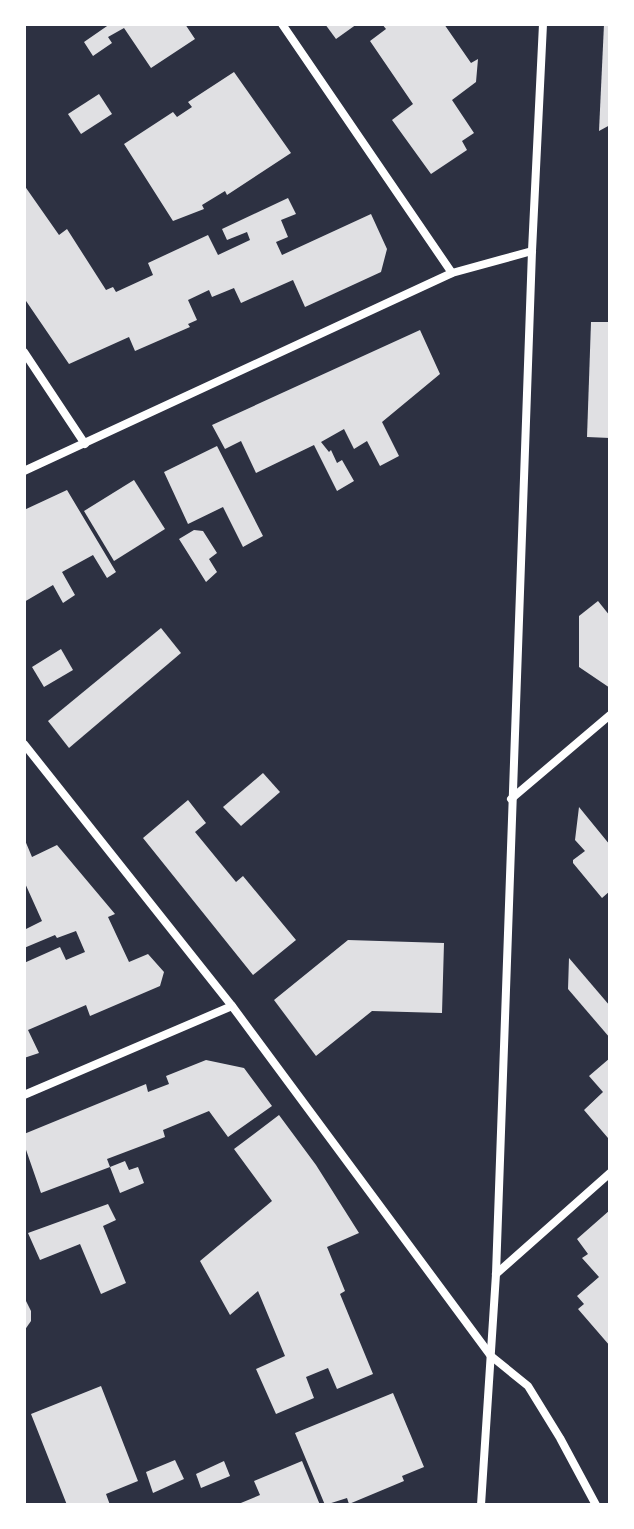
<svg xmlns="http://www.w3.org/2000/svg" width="634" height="1529" font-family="'Nunito Sans',sans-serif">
  <rect width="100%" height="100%" fill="#2d3142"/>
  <!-- building -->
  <g fill="#e0e0e3">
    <polygon points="110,24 185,24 195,39 151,68 124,28 108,37 112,43 93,56 84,42"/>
    <polygon points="325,24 357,24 336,39"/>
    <polygon points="382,24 444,24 471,63 478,59 476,82 452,100 474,133 462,141 467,150 431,174 392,120 413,104 370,41 386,29"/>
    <polygon points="604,24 610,24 610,125 599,131"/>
    <polygon points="234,72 291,153 227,195 225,191 202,205 204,209 173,221 124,144 173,112 177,117 192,107 188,102"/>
    <polygon points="99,94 112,114 81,134 68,114"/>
    <polygon points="24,185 59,235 67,229 106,290 113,287 116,292 153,275 148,263 208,235 218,255 250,240 247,232 227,240 222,229 288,198 296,214 281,220 288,237 276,242 282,255 371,214 387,249 381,272 305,307 293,280 241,303 234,288 212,297 209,290 188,300 197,320 188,324 190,327 135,351 129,337 69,364 24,298"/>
    <polygon points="591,322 610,322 610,438 587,437"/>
    <polygon points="420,330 440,374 382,422 399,456 380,466 367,441 354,449 344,429 321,442 329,452 331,450 337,463 342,460 354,481 337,491 314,445 256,473 241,441 225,449 212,425"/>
    <polygon points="217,446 263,536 243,547 223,507 188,524 164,472"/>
    <polygon points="134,480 165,529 114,561 84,511"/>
    <polygon points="67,490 116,572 107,578 93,555 62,572 75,595 63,603 53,585 24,602 24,510"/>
    <polygon points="194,530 203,531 217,553 209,559 217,572 206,582 179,539"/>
    <polygon points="598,601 610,616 610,688 579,667 579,616"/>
    <polygon points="161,628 181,653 69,748 48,721"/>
    <polygon points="61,649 73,670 44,687 32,667"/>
    <polygon points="263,773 280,792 241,826 223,807"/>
    <polygon points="188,800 206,823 195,832 236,882 243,876 296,940 253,975 143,838"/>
    <polygon points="579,807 610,845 610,891 602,898 573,863 573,860 585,851 575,840"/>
    <polygon points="24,838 32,857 57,845 115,914 108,917 129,962 148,954 164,972 160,986 90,1016 86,1005 28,1030 39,1053 24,1058 24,963 60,947 66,960 85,952 76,931 57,938 55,935 24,948 24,930 42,921 24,881"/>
    <polygon points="348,940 444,943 442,1013 372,1011 316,1056 274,1000"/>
    <polygon points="569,958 610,1006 610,1038 568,989"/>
    <polygon points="610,1058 610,1137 608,1138 584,1110 603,1092 589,1076"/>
    <polygon points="206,1060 244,1068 272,1106 228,1137 209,1111 163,1130 165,1137 107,1159 110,1167 41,1193 24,1144 24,1134 146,1084 148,1092 169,1084 166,1076"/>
    <polygon points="279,1115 316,1165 359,1233 327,1247 345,1291 340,1294 373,1374 337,1389 328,1368 306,1377 314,1398 276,1414 256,1369 285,1356 258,1291 230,1315 200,1261 272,1201 234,1149"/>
    <polygon points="125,1161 129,1170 138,1167 144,1183 120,1193 110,1167"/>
    <polygon points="108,1204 116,1220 103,1226 126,1283 101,1294 80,1244 40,1260 28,1233"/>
    <polygon points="610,1210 610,1346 578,1309 584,1304 577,1296 599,1277 582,1258 588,1254 577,1239"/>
    <polygon points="24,1297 31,1311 31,1321 24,1331"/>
    <polygon points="101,1386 138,1481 106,1494 110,1505 67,1505 31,1414"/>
    <polygon points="393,1393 424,1467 402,1476 404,1481 349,1504 347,1498 325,1505 295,1433"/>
    <polygon points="175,1460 184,1479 153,1493 146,1472"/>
    <polygon points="224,1461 230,1476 201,1488 196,1474"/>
    <polygon points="302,1461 320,1505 236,1505 260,1495 254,1481"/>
  </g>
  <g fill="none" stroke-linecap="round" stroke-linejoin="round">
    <!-- minor -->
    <g stroke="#fff" stroke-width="8">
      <polyline points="282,24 452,273"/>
      <polyline points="24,352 85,444"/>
      <polyline points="24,471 452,273 532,251"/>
      <polyline points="24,744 232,1006 491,1356 528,1386 560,1438 596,1505"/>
      <polyline points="511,799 610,715"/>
      <polyline points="24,1095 232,1006"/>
      <polyline points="496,1274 610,1173"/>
      <polyline points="481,1505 496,1274 532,251 543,24"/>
    </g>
  </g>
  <!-- border -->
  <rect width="634" height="1529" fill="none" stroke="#ffffff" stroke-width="52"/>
</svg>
